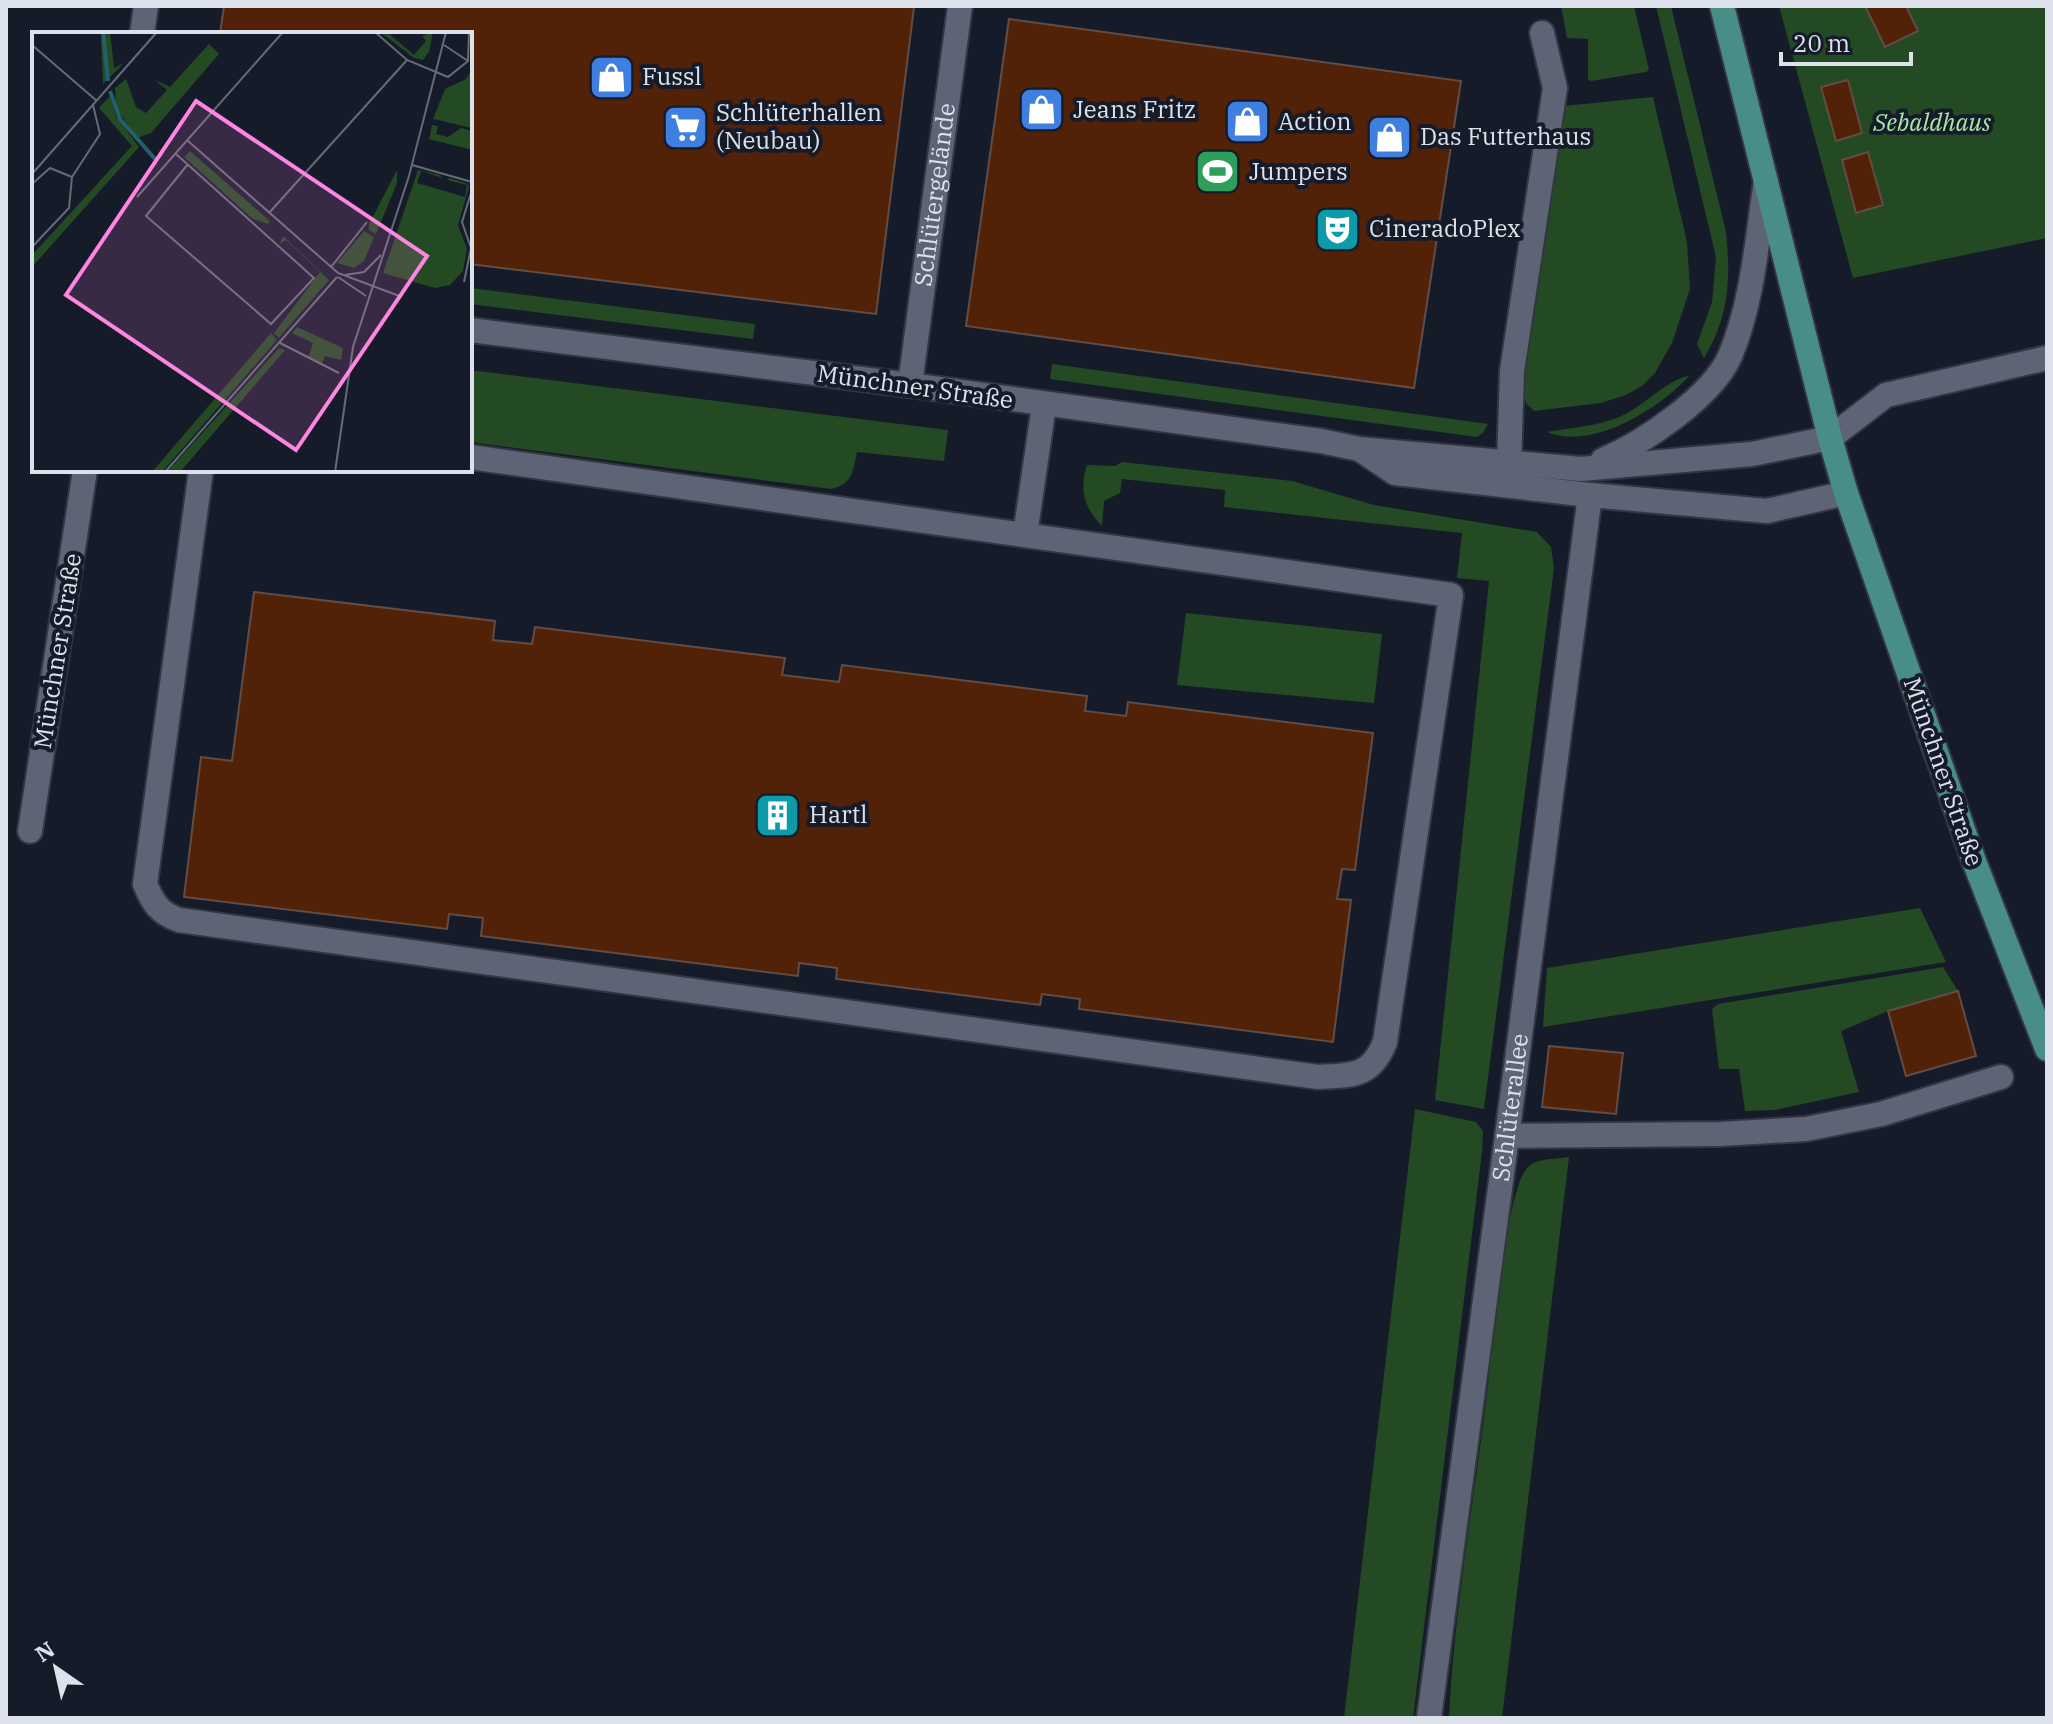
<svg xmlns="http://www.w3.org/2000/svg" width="2053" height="1724" font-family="'IBM Plex Serif',serif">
  <rect width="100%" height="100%" fill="#161b2a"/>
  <!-- green -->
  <g fill="#234a22">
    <polygon points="1561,6 1634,6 1649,70 1646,72 1591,81 1588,79 1588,39 1567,38"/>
    <path d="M1656 6H1671L1726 232C1731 279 1729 317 1704 358L1697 344 1712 302 1716 257Z"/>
    <polygon points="1779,6 2047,6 2047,238 1853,278"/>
    <polygon points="1653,97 1687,242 1690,289 1672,343 1655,373 1642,386 1626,395 1601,403 1534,411 1526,403 1522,391 1564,106"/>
    <polygon points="470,288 755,324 753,339 470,304"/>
    <polygon points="1052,364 1488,424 1483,433 1477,437 1050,379"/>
    <path d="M470 370 948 430 944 461 857 452C853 471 853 484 831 489L470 442Z"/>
    <path d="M1689 376C1659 409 1592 451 1547 432 1570 428 1595 426 1617 418 1641 409 1667 379 1689 376Z"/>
    <path d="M1122 462 1292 481 1374 505 1537 532 1551 547 1554 568 1484 1109 1435 1100 1489 581 1457 578 1462 533 1224 507 1225 490 1122 479 1120 493 1104 501 1102 526C1084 507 1079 491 1087 465L1115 466Z"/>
    <polygon points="1186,613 1382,634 1374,703 1177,685"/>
    <polygon points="1920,908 1946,962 1543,1027 1547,968"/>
    <polygon points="1943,967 1958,991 1888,1011 1841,1031 1859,1092 1775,1110 1745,1111 1739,1069 1719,1069 1712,1009 1718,1004"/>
    <polygon points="1415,1109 1476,1122 1483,1131 1482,1152 1413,1718 1344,1718"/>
    <path d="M1569 1157 1502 1718H1449C1454 1614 1472 1513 1485 1410 1491 1369 1504 1190 1528 1167 1537 1158 1557 1159 1569 1157Z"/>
  </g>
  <!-- building -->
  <g fill="#522208" stroke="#614d45" stroke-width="2">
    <polygon points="224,6 914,7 876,314 470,264 470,34 220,34"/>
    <polygon points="1865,6 1906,6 1918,31 1885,47"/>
    <polygon points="1009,19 1461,81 1414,388 966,326"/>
    <polygon points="1848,80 1862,133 1836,141 1821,87"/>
    <polygon points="1868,152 1883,205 1856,213 1842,160"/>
    <polygon points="254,592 495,621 493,640 532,644 535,627 785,658 782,675 839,682 842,665 1087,696 1085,711 1126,716 1128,702 1373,733 1355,870 1342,869 1337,899 1351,900 1333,1042 1079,1009 1080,999 1042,994 1040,1005 836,979 837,968 799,963 798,976 481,936 483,918 449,914 447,929 184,897 201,757 232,761"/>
    <polygon points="1958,991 1976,1056 1906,1076 1888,1011"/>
    <polygon points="1549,1046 1623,1053 1616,1114 1542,1107"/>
  </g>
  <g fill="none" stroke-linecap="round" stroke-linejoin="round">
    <defs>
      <g id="minor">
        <polyline points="142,34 146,6"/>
        <polyline points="470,330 910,385 1321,441 1359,449 1581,469 1752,454 1830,438 1886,395 2047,358"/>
        <path id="s1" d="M910 385 960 6"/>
        <polyline points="1361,450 1395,473 1590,495 1767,511 1846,493"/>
        <path d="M1603 460C1643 443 1712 397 1730 356 1753 302 1757 238 1766 181"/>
        <polyline points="1509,464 1512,371 1555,88 1542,33"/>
        <path d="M201 470 145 884C153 903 159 913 179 920L1318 1077C1353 1075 1371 1077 1385 1042L1451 595 470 457"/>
        <polyline points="1025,535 1044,405"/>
        <polyline points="30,831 85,470"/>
        <polyline points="1507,1136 1720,1134 1806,1129 1881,1114 2001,1077"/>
        <path id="s2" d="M1429 1718 1507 1136 1590 495"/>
      </g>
      <polyline id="major" points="1722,6 1830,438 1846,493 1974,861 2047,1049"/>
    </defs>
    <!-- minor casing -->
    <use href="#minor" stroke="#333642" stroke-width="28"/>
    <!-- major casing -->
    <use href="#major" stroke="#333642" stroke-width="28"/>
    <!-- minor -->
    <use href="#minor" stroke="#5d6476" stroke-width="24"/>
    <!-- major -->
    <use href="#major" stroke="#498e86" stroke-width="24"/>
  </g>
  <!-- icons -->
  <defs>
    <symbol id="shop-square" viewBox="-11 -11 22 22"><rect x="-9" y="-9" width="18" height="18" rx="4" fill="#3f7fe0" stroke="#161b2a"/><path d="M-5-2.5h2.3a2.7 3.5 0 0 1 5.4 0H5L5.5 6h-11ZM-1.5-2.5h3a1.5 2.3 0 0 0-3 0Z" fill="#fff"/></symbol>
    <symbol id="supermarket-square" viewBox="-11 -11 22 22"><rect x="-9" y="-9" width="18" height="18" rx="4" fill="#3f7fe0" stroke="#161b2a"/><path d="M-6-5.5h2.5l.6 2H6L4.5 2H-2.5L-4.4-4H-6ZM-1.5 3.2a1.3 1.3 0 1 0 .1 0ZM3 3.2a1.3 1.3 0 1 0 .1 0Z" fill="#fff"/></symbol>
    <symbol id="stadium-square" viewBox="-11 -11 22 22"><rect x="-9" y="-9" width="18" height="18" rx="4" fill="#2e9e5b" stroke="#161b2a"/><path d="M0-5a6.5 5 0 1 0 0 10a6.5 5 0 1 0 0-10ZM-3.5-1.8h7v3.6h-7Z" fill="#fff"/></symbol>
    <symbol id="theatre-square" viewBox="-11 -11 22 22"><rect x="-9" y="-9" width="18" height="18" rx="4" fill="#0f9aa8" stroke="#161b2a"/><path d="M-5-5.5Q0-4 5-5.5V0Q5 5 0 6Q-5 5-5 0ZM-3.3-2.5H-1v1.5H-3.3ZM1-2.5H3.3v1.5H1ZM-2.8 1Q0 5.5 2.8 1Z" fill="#fff"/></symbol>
    <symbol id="building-square" viewBox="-11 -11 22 22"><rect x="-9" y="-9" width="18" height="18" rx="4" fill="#0f9aa8" stroke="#161b2a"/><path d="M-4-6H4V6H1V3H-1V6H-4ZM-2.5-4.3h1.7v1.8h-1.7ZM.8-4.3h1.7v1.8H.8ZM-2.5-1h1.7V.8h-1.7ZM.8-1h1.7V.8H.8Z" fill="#fff"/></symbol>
  </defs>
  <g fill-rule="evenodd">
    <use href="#shop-square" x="586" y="52" width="51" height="51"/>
    <use href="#shop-square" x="1016" y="84" width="51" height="51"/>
    <use href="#shop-square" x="1222" y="96" width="51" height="51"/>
    <use href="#supermarket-square" x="660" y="102" width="51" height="51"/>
    <use href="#shop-square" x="1364" y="112" width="51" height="51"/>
    <use href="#stadium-square" x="1192" y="146" width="51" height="51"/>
    <use href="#theatre-square" x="1312" y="204" width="51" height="51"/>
    <use href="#building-square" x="752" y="790" width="51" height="51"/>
  </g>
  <g text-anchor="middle" stroke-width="8" stroke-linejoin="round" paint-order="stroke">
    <!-- poi labels -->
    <g font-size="24" fill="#dde1eb" stroke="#161b2a" text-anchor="start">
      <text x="642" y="85">Fussl</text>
      <text x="1073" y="118">Jeans Fritz</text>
      <text x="716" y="121">Schlüterhallen<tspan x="716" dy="28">(Neubau)</tspan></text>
      <text x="1278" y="130">Action</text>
      <text x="1420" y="145">Das Futterhaus</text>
      <text x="1249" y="180">Jumpers</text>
      <text x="1369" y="237">CineradoPlex</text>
      <text x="809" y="823">Hartl</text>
    </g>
    <!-- park labels -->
    <g font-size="24" font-style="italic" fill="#a8e8a5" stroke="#161b2a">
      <text x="1932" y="131">Sebaldhaus</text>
    </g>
    <!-- street labels -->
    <g font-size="24" fill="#dde1eb" stroke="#161b2a">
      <text dy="8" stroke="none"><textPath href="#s1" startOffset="192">Schlütergelände</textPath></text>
      <text transform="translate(915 387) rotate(8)" y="8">Münchner Straße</text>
      <text transform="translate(58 651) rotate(-81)" y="8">Münchner Straße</text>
      <text transform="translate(1943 772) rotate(71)" y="8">Münchner Straße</text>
      <text dy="8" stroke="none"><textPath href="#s2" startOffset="616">Schlüterallee</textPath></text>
    </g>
  </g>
  <!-- overview -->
  <g transform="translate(32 32)">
    <rect width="440" height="440" fill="#161b2a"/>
    <path d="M78 0 82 36 92 31 71 52 69 5ZM348 0H355L382 23 394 9 390 4 401 0 397 20 391 28 382 26ZM177 12 187 22 119 101 105 106 84 76 83 56 94 47 104 75 114 81 135 58 123 48 138 55ZM440 37V96L401 87 413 57 434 47ZM78 64 84 84 107 115 0 235V223L100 114 67 76ZM400 93 406 94 404 102 416 105 429 96 440 99V118L397 107ZM158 119 238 189 236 192 221 187 152 125ZM365 138V151L344 202 337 198V192ZM386 138 408 143 410 146 389 139 385 151 433 165 435 153 415 148 418 146 436 152 437 155 426 193 435 217 431 239 418 253 403 256 351 241ZM332 199 342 205 332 229 322 236 305 231ZM251 204 297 248 247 306 242 301 288 240 254 208 248 212ZM265 295 311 316 309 328 293 324 290 332 276 326 281 311 260 301ZM239 301 245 308 130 440H120ZM247 316 253 318 148 440H135Z" fill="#234a22"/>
    <path fill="none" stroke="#22616c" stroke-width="4" d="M71 0 76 49M78 59 88 87 123 127"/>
    <path fill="none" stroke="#666a77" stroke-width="2" d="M343 0 375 28 416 45 436 29 437 0M0 13 65 69M412 13 436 29M156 109 306 241 370 265M144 122 282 246 239 292 114 184 156 132M380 133 440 150M0 142 125 0M0 152 18 136 40 145M105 165 251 0M237 181 375 28M0 215 37 176 40 145 68 102 61 73M299 235 335 190M313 243 332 240 349 223M306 245 334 264M432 250 439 216 430 190 440 158M248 311 307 341M133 440 305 245M303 440 321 315 377 144 414 0"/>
    <path fill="#fe86e0" fill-opacity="0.15" stroke="#fe86e0" stroke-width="4" d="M164 69 395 224 264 418 34 263Z"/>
    <rect width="440" height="440" fill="none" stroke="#dde1eb" stroke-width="4"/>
  </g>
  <!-- border -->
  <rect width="2053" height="1724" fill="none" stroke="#dde1eb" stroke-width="16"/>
  <!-- north arrow -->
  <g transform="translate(56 1668) rotate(326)" stroke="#161b2a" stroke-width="6" paint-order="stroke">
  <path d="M0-6L14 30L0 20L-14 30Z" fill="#dde1eb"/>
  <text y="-12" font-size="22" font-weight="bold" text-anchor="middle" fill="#dde1eb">N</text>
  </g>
  <!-- scale -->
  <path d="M1781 52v12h130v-12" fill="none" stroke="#dde1eb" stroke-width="4"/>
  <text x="1793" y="52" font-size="24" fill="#dde1eb" stroke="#161b2a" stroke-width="6" paint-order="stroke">20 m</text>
</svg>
